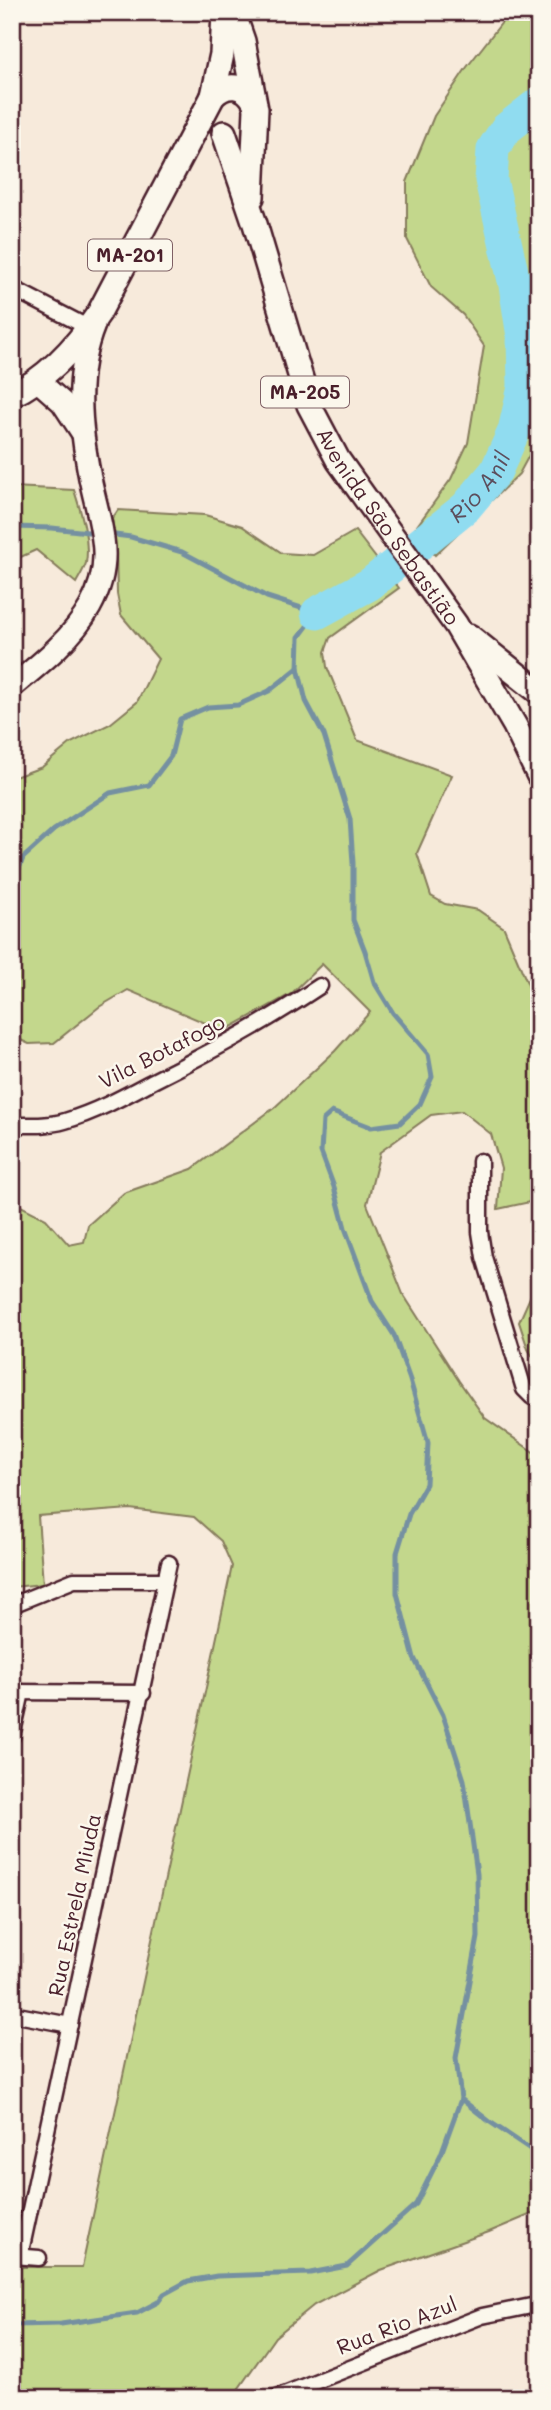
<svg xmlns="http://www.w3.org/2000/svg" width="551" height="2410" font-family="Mali,sans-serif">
  <rect width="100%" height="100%" fill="#f7eadb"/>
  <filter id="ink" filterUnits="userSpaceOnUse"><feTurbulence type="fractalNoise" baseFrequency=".0143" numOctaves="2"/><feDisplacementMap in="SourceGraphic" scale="14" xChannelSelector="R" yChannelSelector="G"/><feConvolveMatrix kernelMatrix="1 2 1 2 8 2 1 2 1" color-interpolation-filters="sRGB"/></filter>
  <g filter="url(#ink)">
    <!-- green -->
    <g fill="#c3d78c" stroke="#867b5c" stroke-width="2">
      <polygon points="510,12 539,12 539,437 519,474 435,555 414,530 451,479 468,443 484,346 463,315 431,287 407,239 407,182 434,116 467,67"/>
      <path d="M12 487 74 490C81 512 90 539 86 563 84 570 79 577 76 583L36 550 12 561Z"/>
      <polygon points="118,510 205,515 242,526 282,553 313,555 355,531 399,588 330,638 325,652 327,667 357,740 452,775 417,853 431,896 445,904 478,910 504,928 539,1011 539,1200 498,1209 501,1168 491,1134 462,1111 431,1115 380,1152 367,1204 403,1294 459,1381 485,1418 539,1456 539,2211 489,2232 381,2270 314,2305 275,2337 232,2398 12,2398 12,2267 82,2267 232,1566 221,1541 194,1517 130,1509 38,1516 43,1584 12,1587 12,1209 21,1206 46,1219 69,1245 84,1242 88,1225 124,1193 192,1169 274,1108 335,1051 370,1012 322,964 291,994 224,1031 128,990 99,1007 54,1043 29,1044 12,1036 12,778 42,767 71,743 110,724 137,702 158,659 121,615 117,594 116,548 112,519"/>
      <polygon points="539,1277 539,1358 534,1359 528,1349 519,1322"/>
    </g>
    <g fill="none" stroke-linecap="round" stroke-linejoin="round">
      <!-- stream -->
      <g stroke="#7490a1" stroke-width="5">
        <polyline points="12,527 52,528 97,533"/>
        <polyline points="107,534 131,537 182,552 267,597 317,613 299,637 298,668 306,701 324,735 350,819 353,863 353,920 365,951 374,982 393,1013 428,1054 432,1077 420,1104 400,1123 371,1127 332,1112 323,1120 321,1152 334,1187 345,1228 372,1301 394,1335 410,1380 428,1443 426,1484 409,1514 397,1553 397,1593 414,1658 443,1715 464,1780 477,1874 478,1937 456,2058 461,2099 490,2122 539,2155"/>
        <polyline points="12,887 23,858 54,830 110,793 149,785 171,756 180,719 208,707 238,705 269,691 298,668"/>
        <polyline points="12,2325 61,2324 137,2313 158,2302 164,2294 188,2281 217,2276 310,2273 347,2266 416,2204 441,2154 461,2099"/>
      </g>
      <!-- river -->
      <path stroke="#90dcf0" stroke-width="33" id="s1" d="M317 613 370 584 466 507 496 471 514 431 524 387 523 337 515 285 491 180 493 149 506 129 539 103"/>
      <defs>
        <g id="street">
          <polyline points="12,288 89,328"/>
          <path d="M12 1125C30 1125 48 1126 65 1121 96 1112 125 1096 153 1081 211 1052 266 1022 320 986"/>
          <polyline points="480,1161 480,1232 484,1257 524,1389 532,1397 539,1397"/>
          <polyline points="12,1605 74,1580 165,1580"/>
          <polyline points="12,1692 143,1693"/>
          <polyline points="12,1737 22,1692"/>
          <polyline points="12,2014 70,2025"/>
          <polyline points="14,2256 39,2258"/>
          <polyline points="20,2256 169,1563"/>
          <polyline points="274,2398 482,2316 531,2306 539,2307"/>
        </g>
        <g id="secondary">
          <polyline points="37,380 62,402 81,431"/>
          <path d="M12 687C40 664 72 639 90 607 116 560 100 526 90 478 80 427 74 374 94 325"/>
        </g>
        <g id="primary">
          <polyline points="233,12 243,41 256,109 252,197"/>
          <polyline points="213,96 222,54 224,12"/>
          <path id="s2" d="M224 133 255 224 309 405 338 460 456 625 515 726 539 776"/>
          <path d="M12 395C49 377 76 347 99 313L213 96C227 82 244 84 254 101"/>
          <polyline points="469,636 539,692"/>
        </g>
      </defs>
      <!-- street casing -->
      <use href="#street" stroke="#4a1f2b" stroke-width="19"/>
      <!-- secondary casing -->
      <use href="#secondary" stroke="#4a1f2b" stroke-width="26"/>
      <!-- primary casing -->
      <use href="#primary" stroke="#4a1f2b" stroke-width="28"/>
      <!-- street -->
      <use href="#street" stroke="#fbf7ec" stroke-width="14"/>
      <!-- secondary -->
      <use href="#secondary" stroke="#fbf7ec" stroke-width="21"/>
      <!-- primary -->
      <use href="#primary" stroke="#fbf7ec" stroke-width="23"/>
    </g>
  </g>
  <g text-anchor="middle" stroke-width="5" stroke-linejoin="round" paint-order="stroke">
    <!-- shield labels -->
    <g fill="#fbf7ec" stroke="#7f6065" stroke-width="2">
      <rect x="88" y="239.5" width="84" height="31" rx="5"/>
      <rect x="261" y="376.5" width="88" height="31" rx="5"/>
    </g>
    <g font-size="19" font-weight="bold" fill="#4a1f2b">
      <text x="130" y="262">MA-201</text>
      <text x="305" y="399">MA-205</text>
    </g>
    <!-- street labels -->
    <g font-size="21" fill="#4a1f2b" stroke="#fbf7ec">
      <text dy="7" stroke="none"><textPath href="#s2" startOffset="430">Avenida São Sebastião</textPath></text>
      <text transform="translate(162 1052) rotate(-27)" y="7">Vila Botafogo</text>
      <text transform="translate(75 1905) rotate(-78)" y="7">Rua Estrela Miuda</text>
      <text transform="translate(397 2326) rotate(-21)" y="7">Rua Rio Azul</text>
    </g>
    <!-- water labels -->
    <g font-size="23" font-style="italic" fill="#5c4e5c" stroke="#fbf7ec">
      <text dy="8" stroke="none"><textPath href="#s1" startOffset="208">Rio Anil</textPath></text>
    </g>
  </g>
  <!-- margin -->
  <rect width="551" height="2410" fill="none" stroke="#fbf7ec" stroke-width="42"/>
  <rect x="21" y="21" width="509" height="2368" fill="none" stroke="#4a1f2b" stroke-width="2.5" filter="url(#ink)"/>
</svg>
